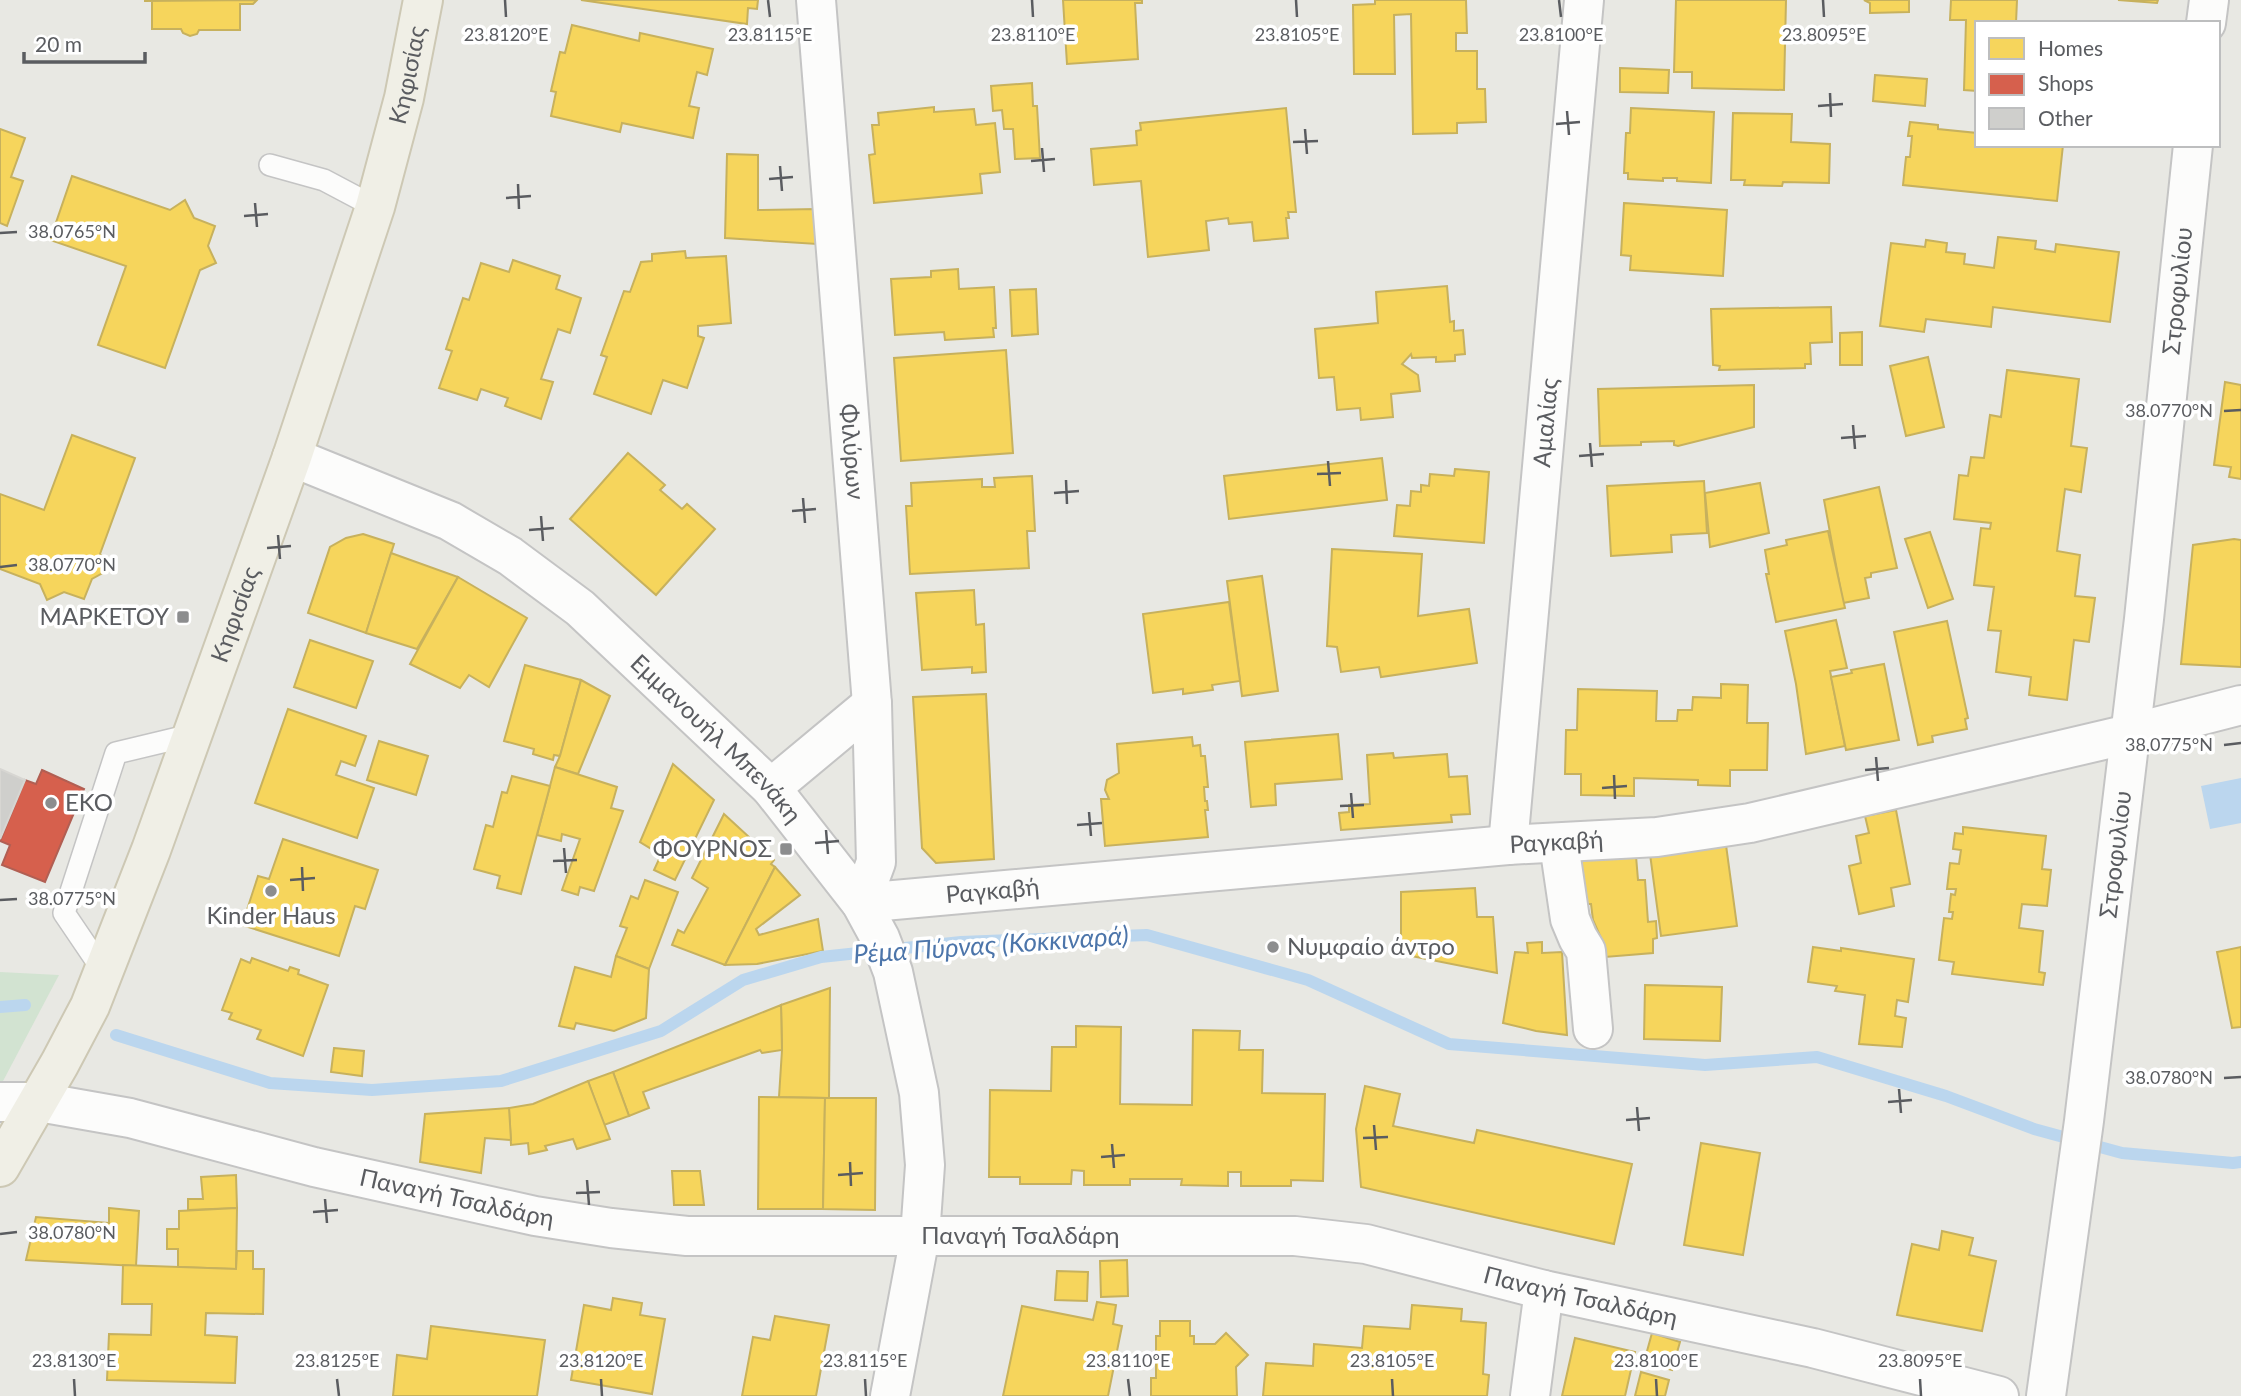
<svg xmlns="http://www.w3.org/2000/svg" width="2241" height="1396" font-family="Lato,sans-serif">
  <rect width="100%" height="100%" fill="#e8e8e3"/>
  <!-- green -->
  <polygon fill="#d2e3d1" points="0,972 59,975 2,1083 0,1083"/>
  <!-- water -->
  <polygon fill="#bbd6ee" points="2241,778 2241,823 2210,829 2201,786"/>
  <!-- homes -->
  <g fill="#f6d55c" stroke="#c7b15d" stroke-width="2">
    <polygon points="257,0 253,4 240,4 240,30 199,30 197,34 190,36 183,33 181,29 152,29 152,1 144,1"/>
    <polygon points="581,0 758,0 757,9 748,8 747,24"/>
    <polygon points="1063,0 1142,0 1142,3 1135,3 1138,59 1067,64"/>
    <polygon points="1375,0 1466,0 1467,33 1456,33 1456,51 1477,51 1477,89 1485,89 1486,122 1457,123 1457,133 1413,134 1411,14 1394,15 1395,74 1354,74 1353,5 1375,4"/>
    <polygon points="1676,0 1786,0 1784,90 1692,88 1692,72 1674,72"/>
    <polygon points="1864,0 1909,0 1909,12 1870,13 1870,3"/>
    <polygon points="1951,0 2017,0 2016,23 1977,23 1977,91 1964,90 1966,20 1950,20"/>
    <polygon points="2118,0 2158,0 2157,3"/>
    <polygon points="572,25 639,41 640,33 713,49 707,75 697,72 689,106 699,108 693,138 622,123 620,132 551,116 556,92 551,91 560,52 565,53"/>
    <polygon points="1620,68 1669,70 1668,93 1620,92"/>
    <polygon points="1875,75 1927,79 1925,106 1873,101"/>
    <polygon points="1032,83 1033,106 1037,106 1040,158 1015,159 1013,129 1004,129 1002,110 993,111 991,86"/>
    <polygon points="934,107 934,112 974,109 976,125 995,123 1000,172 980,174 982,193 874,203 869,155 875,154 872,125 879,125 878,113"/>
    <polygon points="1286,108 1296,212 1288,212 1289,218 1286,218 1288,238 1254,241 1252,222 1229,224 1228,218 1206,221 1209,250 1148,257 1141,181 1094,185 1091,149 1137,145 1136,131 1141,130 1140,123"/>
    <polygon points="1631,108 1714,112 1711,183 1677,181 1677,178 1663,178 1663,181 1628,179 1628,173 1624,173 1626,133 1630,133"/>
    <polygon points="1733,113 1792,114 1791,142 1830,144 1829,183 1783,182 1782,186 1744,185 1745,180 1731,180"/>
    <polygon points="1910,122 1938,125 1938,129 1977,133 1977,145 2063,145 2057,201 1903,185 1906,157 1910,157 1912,136 1908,136"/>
    <polygon points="0,129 25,138 11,177 23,181 7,226 0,223"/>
    <polygon points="727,154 758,155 758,210 816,209 817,244 725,238"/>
    <polygon points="72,176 170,210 185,200 194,218 215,226 208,246 216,263 200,270 165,368 98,345 126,266 50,240"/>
    <polygon points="1624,203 1727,210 1723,276 1630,270 1631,256 1621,255"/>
    <polygon points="1998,237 2036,241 2035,249 2055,252 2056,244 2119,252 2110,322 1993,307 1991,327 1926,319 1924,332 1880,326 1891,243 1925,247 1926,240 1947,243 1946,252 1965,254 1964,264 1994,268"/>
    <polygon points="685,251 686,258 726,256 731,323 698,326 698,336 704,338 687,388 663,380 651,414 594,394 607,357 601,355 624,291 630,292 641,262 652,261 652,254"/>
    <polygon points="513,260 560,276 556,289 581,298 570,333 558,329 541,379 553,382 541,419 505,406 508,398 481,389 477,400 439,388 452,351 446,349 463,298 469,300 481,263 509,272"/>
    <polygon points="958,269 959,289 994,287 996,328 993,328 994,337 945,340 944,332 895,335 891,279 931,277 931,271"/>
    <polygon points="1447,286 1450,322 1454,321 1454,331 1463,330 1465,354 1455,355 1455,361 1436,362 1436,357 1412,358 1411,354 1402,364 1418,375 1420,391 1391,394 1393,417 1361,420 1360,408 1337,410 1334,377 1319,378 1315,329 1378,323 1376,292"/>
    <polygon points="1036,289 1038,334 1012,336 1010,290"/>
    <polygon points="1831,307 1832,342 1810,343 1811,364 1805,364 1805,368 1719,370 1720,366 1713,365 1711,309"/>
    <polygon points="1862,332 1862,365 1840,365 1840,333"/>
    <polygon points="1006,350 1013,453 901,461 894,358"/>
    <polygon points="1928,357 1944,427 1906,436 1890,366"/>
    <polygon points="2007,370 2079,379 2071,446 2087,448 2081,492 2065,489 2057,551 2080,555 2075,596 2095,598 2089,642 2074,640 2067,700 2029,695 2031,677 1996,672 2001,631 1988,630 1994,587 1974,585 1981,528 1990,529 1991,523 1954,519 1959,475 1968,476 1971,457 1984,458 1990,415 2001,417"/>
    <polygon points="2225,382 2241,385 2241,479 2229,477 2231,467 2214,465"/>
    <polygon points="1754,385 1754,427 1678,446 1674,445 1674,441 1641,442 1641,445 1600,446 1598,389"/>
    <polygon points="72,435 135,458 100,554 110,569 92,579 84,599 64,592 47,600 40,584 0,569 0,494 44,510"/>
    <polygon points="628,453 665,485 660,490 682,509 687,504 715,529 656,595 570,519"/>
    <polygon points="1382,458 1387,500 1229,519 1224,476"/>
    <polygon points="1455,469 1489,472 1484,543 1394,536 1397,505 1410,506 1411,491 1421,492 1421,485 1429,486 1430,474 1454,476"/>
    <polygon points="1032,476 1035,531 1027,531 1029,568 910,574 906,506 912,506 911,483 982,479 982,487 995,487 994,478"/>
    <polygon points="1704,481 1707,533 1671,535 1672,552 1611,556 1607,486"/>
    <polygon points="1760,483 1769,533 1710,547 1705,493"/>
    <polygon points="1879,487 1897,568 1871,573 1871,577 1865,578 1869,598 1843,603 1824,500"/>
    <polygon points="1828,531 1845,608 1776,622 1766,574 1769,574 1765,550 1787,545 1786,540"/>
    <polygon points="1930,532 1953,599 1928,608 1905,539"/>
    <polygon points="363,534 394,544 366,633 308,613 330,547 346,538"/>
    <polygon points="2234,539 2241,540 2241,667 2181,664 2193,545"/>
    <polygon points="1332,549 1422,554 1418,616 1469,609 1477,663 1381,677 1379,667 1341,672 1337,647 1327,646"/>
    <polygon points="391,553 458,577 417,649 366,633"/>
    <polygon points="1262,576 1278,691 1242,696 1227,581"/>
    <polygon points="458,577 527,618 489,687 469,675 460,688 410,664"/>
    <polygon points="974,590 976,625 984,624 986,672 972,673 972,667 922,670 916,593"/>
    <polygon points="1229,602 1240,681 1212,685 1213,690 1183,694 1183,689 1153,693 1143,614"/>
    <polygon points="1836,620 1847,668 1830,671 1845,746 1806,754 1796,684 1785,631"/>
    <polygon points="1947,621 1968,718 1965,719 1967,729 1932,736 1933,742 1918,745 1894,632"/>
    <polygon points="310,640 373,661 356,708 294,687"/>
    <polygon points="1884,664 1899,740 1846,750 1831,677 1852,673 1851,670"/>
    <polygon points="525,665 581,680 560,756 554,755 553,760 533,754 534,749 504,741"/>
    <polygon points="581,680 610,696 578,774 555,767 560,756"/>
    <polygon points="1721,684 1748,685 1747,723 1768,723 1767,770 1730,770 1730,786 1698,785 1698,780 1634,778 1634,796 1581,795 1581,774 1565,774 1566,730 1577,730 1578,689 1657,691 1656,721 1677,721 1678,710 1692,710 1693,697 1721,698"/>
    <polygon points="986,694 994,859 936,863 922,848 913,697"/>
    <polygon points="288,709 366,736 355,766 341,761 336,775 374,788 357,838 255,803"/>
    <polygon points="1338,734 1342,779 1275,784 1276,805 1251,807 1245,742"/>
    <polygon points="1192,737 1193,746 1200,745 1201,756 1205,756 1208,787 1204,787 1205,801 1207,801 1208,810 1205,810 1208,837 1105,846 1101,799 1109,799 1105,790 1107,780 1119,773 1117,744"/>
    <polygon points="379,741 428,756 416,795 367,780"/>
    <polygon points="1393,753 1394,758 1447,754 1449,777 1467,776 1470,814 1451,815 1452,822 1341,830 1339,813 1349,812 1349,805 1370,804 1367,755"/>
    <polygon points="673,764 714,800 675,880 654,870 661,855 640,842"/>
    <polygon points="555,767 617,787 611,808 623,811 594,891 580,887 578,895 562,890 580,839 562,834 561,841 537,835"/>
    <polygon points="512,776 550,786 521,894 497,888 500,876 474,869 486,825 493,827 502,792 507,793"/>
    <polygon points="1896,810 1910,884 1891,888 1894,906 1859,914 1849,866 1861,863 1856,836 1869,833 1865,816"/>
    <polygon points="724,814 774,860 771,864 775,867 725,965 672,945 678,930 684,933 708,888 692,878"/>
    <polygon points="1963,827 2046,836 2042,869 2051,870 2047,906 2022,904 2019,928 2043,931 2039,972 2045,973 2043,985 1952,974 1954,962 1939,960 1944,918 1952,919 1953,912 1949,912 1951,894 1955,895 1956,889 1947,889 1950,863 1959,864 1961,850 1953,849 1955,833 1963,834"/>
    <polygon points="283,839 378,870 365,909 355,906 339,956 242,925 258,876 269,879"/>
    <polygon points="1726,845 1737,926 1661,936 1650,854"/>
    <polygon points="1636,856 1638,880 1645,880 1648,922 1656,921 1657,938 1653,939 1653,953 1605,957 1601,938 1593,920 1591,904 1579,904 1576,861"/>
    <polygon points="775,867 800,895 756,929 759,935 818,919 823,951 757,964 725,965"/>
    <polygon points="645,880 678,892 649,969 616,956 627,928 620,926 631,896 638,899"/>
    <polygon points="1475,888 1477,917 1493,917 1497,973 1401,954 1401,892"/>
    <polygon points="1542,942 1542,953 1562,952 1567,1035 1536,1031 1503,1023 1515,952 1528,953 1527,943"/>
    <polygon points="1813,947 1841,951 1841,948 1914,959 1908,1002 1897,1000 1895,1016 1906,1018 1902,1047 1859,1044 1865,995 1835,991 1837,986 1808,982"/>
    <polygon points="2241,947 2241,1027 2232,1028 2217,952"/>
    <polygon points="616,956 649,969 646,1018 614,1031 576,1023 574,1029 559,1026 575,967 611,977"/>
    <polygon points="252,958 288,971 290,967 299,970 298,974 328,985 303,1056 257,1039 261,1030 229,1019 232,1013 222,1010 241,959 250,963"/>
    <polygon points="1645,985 1722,987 1720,1041 1644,1039"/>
    <polygon points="830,988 829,1098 779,1097 782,1050 781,1005"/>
    <polygon points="781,1005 782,1050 762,1053 760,1050 643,1092 649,1108 629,1116 613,1072"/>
    <polygon points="1076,1026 1121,1027 1120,1104 1192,1105 1193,1030 1240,1031 1239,1050 1263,1050 1262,1093 1325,1094 1323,1181 1291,1180 1291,1186 1241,1186 1241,1172 1228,1172 1228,1186 1181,1185 1182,1179 1130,1179 1130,1185 1084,1185 1084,1171 1072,1170 1071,1184 1020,1184 1020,1177 989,1177 990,1090 1051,1091 1052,1047 1076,1047"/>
    <polygon points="334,1048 364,1051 362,1076 331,1072"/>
    <polygon points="613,1072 629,1116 604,1125 588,1081"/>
    <polygon points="588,1081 610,1139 577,1149 573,1139 545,1146 547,1150 529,1154 528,1143 511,1145 509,1108 533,1104"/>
    <polygon points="1365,1086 1400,1094 1393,1126 1474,1143 1477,1130 1632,1164 1614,1244 1361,1187 1356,1129"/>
    <polygon points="759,1097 825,1098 823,1209 758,1209"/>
    <polygon points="825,1098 876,1098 875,1210 823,1209"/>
    <polygon points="509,1108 511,1140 485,1138 481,1173 420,1162 425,1114"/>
    <polygon points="1701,1143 1760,1153 1743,1255 1684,1245"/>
    <polygon points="672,1171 700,1171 704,1205 674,1205"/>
    <polygon points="236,1175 237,1208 188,1210 188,1199 203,1199 201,1177"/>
    <polygon points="109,1208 139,1211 136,1266 26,1260 36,1217 109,1223"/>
    <polygon points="237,1208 236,1269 178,1267 178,1249 167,1249 167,1229 179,1229 179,1211"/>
    <polygon points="1942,1231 1973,1238 1969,1255 1996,1261 1982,1331 1897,1315 1912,1244 1939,1250"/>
    <polygon points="237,1251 253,1251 253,1269 264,1269 263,1314 206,1313 205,1335 237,1337 235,1383 107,1380 109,1334 151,1335 152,1304 122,1304 123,1265 236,1269"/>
    <polygon points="1127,1260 1128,1296 1101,1297 1100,1261"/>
    <polygon points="1057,1271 1088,1272 1087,1301 1055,1300"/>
    <polygon points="613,1298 642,1303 640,1315 665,1319 652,1394 571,1380 584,1305 611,1310"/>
    <polygon points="1097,1302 1116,1305 1113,1324 1122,1326 1108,1396 1003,1396 1022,1306 1093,1320"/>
    <polygon points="1412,1305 1462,1309 1461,1321 1486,1323 1483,1374 1489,1375 1487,1396 1263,1396 1266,1363 1313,1366 1314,1344 1362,1348 1364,1326 1410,1329"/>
    <polygon points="775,1316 829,1325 816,1396 742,1396 753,1337 770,1340"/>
    <polygon points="1160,1321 1190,1321 1190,1336 1194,1336 1194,1344 1215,1344 1226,1333 1248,1355 1236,1367 1237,1396 1151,1396 1151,1378 1156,1378 1156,1336 1160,1336"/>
    <polygon points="431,1326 545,1340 537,1396 393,1396 397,1355 427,1359"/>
    <polygon points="1652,1333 1680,1342 1672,1370 1644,1362"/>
    <polygon points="1575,1338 1635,1352 1625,1396 1562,1396"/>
    <polygon points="1641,1372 1669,1380 1665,1396 1635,1396"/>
  </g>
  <!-- shops -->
  <polygon fill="#d6604d" stroke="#b15f53" stroke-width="2" points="42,770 84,789 45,882 2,865 10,845 0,841 25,780 36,784"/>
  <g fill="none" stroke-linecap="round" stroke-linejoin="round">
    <!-- stream -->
    <g stroke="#bbd6ee" stroke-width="12">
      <polyline points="0,1007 25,1005"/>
      <polyline points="116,1035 270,1083 372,1090 501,1081 661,1031 743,980 821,957 961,942 1147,935 1308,980 1449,1044 1705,1065 1817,1057 1946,1096 2034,1129 2122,1153 2233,1163 2241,1162"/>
    </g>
  </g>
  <!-- building -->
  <polygon fill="#cfcfcc" stroke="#d7d6d2" stroke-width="2" points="0,769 25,780 0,839"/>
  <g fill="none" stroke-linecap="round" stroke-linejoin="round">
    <defs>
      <g id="service">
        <polyline points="270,165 324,180 375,207"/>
        <polyline points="104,972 64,913 116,753 191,735"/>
      </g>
      <g id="minor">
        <path id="s1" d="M816 0 872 704 876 862 861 903 1508 845 1657 837 1750 823 2129 734 2241 705"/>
        <polyline points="2206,23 2209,0"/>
        <polyline points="1559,844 1570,919 1578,938 1586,951 1593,1029"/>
        <path id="s2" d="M1508 845 1584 0"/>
        <path id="s3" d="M39 1102 130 1118 314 1167 535 1216 611 1228 687 1236H1295L1366 1244 1544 1290 1813 1348 1999 1396"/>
        <polyline points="1530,1396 1544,1290"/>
        <path id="s4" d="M2046 1396 2084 1121 2144 619 2193 145"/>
      </g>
      <polyline id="tertiary" points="0,1102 39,1102"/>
      <g id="secondary">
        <path id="s5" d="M292 457 450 521 510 556 580 608 771 788 861 903 880 938 893 972 919 1093 925 1165 920 1236 890 1396"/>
        <polyline points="771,788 872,704"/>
      </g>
      <g id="primary">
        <path id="s6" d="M0 1167 60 1063 90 1006 151 850 292 457 375 207 404 98 423 0"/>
      </g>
    </defs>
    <!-- service casing -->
    <use href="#service" stroke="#c4c4c4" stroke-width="24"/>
    <!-- minor casing -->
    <use href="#minor" stroke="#c4c4c4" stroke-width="42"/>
    <!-- tertiary casing -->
    <use href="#tertiary" stroke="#c4c4c4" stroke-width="42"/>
    <!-- secondary casing -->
    <use href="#secondary" stroke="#c4c4c4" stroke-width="42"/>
    <!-- primary casing -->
    <use href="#primary" stroke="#cdc8b4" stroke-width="42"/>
    <!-- service -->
    <use href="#service" stroke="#fcfcfb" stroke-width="21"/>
    <!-- minor -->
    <use href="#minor" stroke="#fcfcfb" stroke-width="38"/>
    <!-- tertiary -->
    <use href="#tertiary" stroke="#fcfcfb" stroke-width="38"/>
    <!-- secondary -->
    <use href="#secondary" stroke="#fcfcfb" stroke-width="38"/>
    <!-- primary -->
    <use href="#primary" stroke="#f0efe6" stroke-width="38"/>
  </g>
  <!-- ticks -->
  <path fill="none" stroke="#5a5c60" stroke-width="2.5" d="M505 0 506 17M768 0 770 17M1032 0 1033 17M1296 0 1297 17M1559 0 1561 17M1823 0 1824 17M1830 93 1831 117M1818 106 1843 104M1567 111 1569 135M1556 124 1580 122M1305 129 1307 154M1293 142 1318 141M1042 148 1044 172M1031 161 1055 159M780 166 782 191M769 179 793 177M518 184 519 209M506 198 531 196M255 203 257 227M244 216 268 214M0 233 17 232M2224 411 2241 410M1853 425 1855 449M1841 438 1866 436M1590 443 1592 467M1579 456 1604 454M1328 461 1330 486M1317 474 1341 473M1066 480 1067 504M1054 493 1079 491M803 498 805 523M792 511 816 509M541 516 543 541M529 530 554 528M278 535 280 559M267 548 291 546M0 567 17 565M2224 745 2241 743M1876 757 1878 781M1865 770 1889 768M1614 775 1615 799M1602 788 1627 786M1351 793 1353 818M1340 806 1364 805M1089 812 1091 836M1077 825 1102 823M826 830 828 854M815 843 839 841M564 848 566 873M553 861 577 860M302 867 303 891M290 880 315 878M0 900 17 899M2224 1078 2241 1077M1899 1089 1901 1113M1888 1102 1912 1100M1637 1107 1639 1131M1626 1120 1650 1118M1374 1125 1376 1150M1363 1138 1388 1137M1112 1144 1114 1168M1101 1157 1125 1155M850 1162 851 1186M838 1175 863 1173M587 1180 589 1205M576 1193 600 1192M325 1199 327 1223M313 1212 338 1210M0 1234 17 1232M74 1379 75 1396M337 1379 339 1396M601 1379 602 1396M865 1379 866 1396M1128 1379 1130 1396M1392 1379 1393 1396M1656 1379 1657 1396M1920 1379 1921 1396"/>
  <!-- markers -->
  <g fill="#8c8d8e" stroke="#fff" stroke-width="2.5">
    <rect x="176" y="610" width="14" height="14" rx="3.5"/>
    <circle cx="51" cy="803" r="7"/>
    <rect x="779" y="842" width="14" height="14" rx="3.5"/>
    <circle cx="271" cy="891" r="7"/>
    <circle cx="1273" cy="947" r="7"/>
  </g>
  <g text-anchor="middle" stroke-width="7" stroke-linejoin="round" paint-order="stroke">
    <!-- street labels -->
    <g font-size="24" fill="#5a5c60" stroke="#fff">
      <text dy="8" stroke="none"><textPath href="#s6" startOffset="1169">Κηφισίας</textPath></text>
      <text dy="8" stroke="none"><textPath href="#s4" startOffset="1113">Στροφυλίου</textPath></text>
      <text dy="8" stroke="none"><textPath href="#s2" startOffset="424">Αμαλίας</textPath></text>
      <text dy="8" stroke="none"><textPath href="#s1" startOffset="453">Φιλύρων</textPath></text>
      <text dy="8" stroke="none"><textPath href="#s6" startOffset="602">Κηφισίας</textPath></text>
      <text dy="8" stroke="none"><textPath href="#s5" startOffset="516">Εμμανουήλ Μπενάκη</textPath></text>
      <text dy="8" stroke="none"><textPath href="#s1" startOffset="1606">Ραγκαβή</textPath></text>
      <text dy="8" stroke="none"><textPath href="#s4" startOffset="546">Στροφυλίου</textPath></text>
      <text dy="8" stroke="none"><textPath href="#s1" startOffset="1040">Ραγκαβή</textPath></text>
      <text dy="8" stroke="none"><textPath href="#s3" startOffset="429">Παναγή Τσαλδάρη</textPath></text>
      <text dy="8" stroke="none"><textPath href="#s3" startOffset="996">Παναγή Τσαλδάρη</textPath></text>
      <text dy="8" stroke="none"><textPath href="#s3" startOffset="1563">Παναγή Τσαλδάρη</textPath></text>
    </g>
    <!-- poi labels -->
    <g font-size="24" fill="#5a5c60" stroke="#fff" text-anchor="end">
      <text x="169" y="625">ΜΑΡΚΕΤΟΥ</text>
      <text x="65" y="811" text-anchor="start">EKO</text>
      <text x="772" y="857">ΦΟΥΡΝΟΣ</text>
      <text x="271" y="924" text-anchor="middle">Kinder Haus</text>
      <text x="1287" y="955" text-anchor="start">Νυμφαίο άντρο</text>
    </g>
    <!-- water labels -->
    <g font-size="26" font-style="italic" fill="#4c75aa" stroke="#fff">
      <text transform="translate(991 945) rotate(-4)" y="9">Ρέμα Πύρνας (Κοκκιναρά)</text>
    </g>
  </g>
  <g font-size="18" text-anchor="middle" fill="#5a5c60" stroke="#fff" stroke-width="7" stroke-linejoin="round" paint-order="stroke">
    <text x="506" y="41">23.8120°E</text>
    <text x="770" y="41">23.8115°E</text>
    <text x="1033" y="41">23.8110°E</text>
    <text x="1297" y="41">23.8105°E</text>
    <text x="1561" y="41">23.8100°E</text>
    <text x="1824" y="41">23.8095°E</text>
    <text x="72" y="238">38.0765°N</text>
    <text x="2169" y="417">38.0770°N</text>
    <text x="72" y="571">38.0770°N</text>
    <text x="2169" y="751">38.0775°N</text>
    <text x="72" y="905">38.0775°N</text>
    <text x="2169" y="1084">38.0780°N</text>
    <text x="72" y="1239">38.0780°N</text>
    <text x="74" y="1367">23.8130°E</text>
    <text x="337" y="1367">23.8125°E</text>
    <text x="601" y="1367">23.8120°E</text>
    <text x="865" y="1367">23.8115°E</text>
    <text x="1128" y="1367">23.8110°E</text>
    <text x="1392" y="1367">23.8105°E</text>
    <text x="1656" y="1367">23.8100°E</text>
    <text x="1920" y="1367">23.8095°E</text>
  </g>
  <!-- legend -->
  <rect x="1975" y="21" width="245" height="126" fill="#ffffff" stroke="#bdbebf" stroke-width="2"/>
  <rect x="1989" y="38" width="35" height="21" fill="#f6d55c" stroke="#bdbebf" stroke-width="2"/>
  <text x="2038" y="56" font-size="21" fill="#5a5c60">Homes</text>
  <rect x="1989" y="74" width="35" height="21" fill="#d6604d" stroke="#bdbebf" stroke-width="2"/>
  <text x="2038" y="91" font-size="21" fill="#5a5c60">Shops</text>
  <rect x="1989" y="108" width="35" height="21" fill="#cfcfcc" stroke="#bdbebf" stroke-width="2"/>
  <text x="2038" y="126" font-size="21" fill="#5a5c60">Other</text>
  <!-- scale -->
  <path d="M24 52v10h121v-10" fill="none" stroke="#5a5c60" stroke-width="3.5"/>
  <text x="35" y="52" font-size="21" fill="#5a5c60" stroke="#ffffff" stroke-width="5" paint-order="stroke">20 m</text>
</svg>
